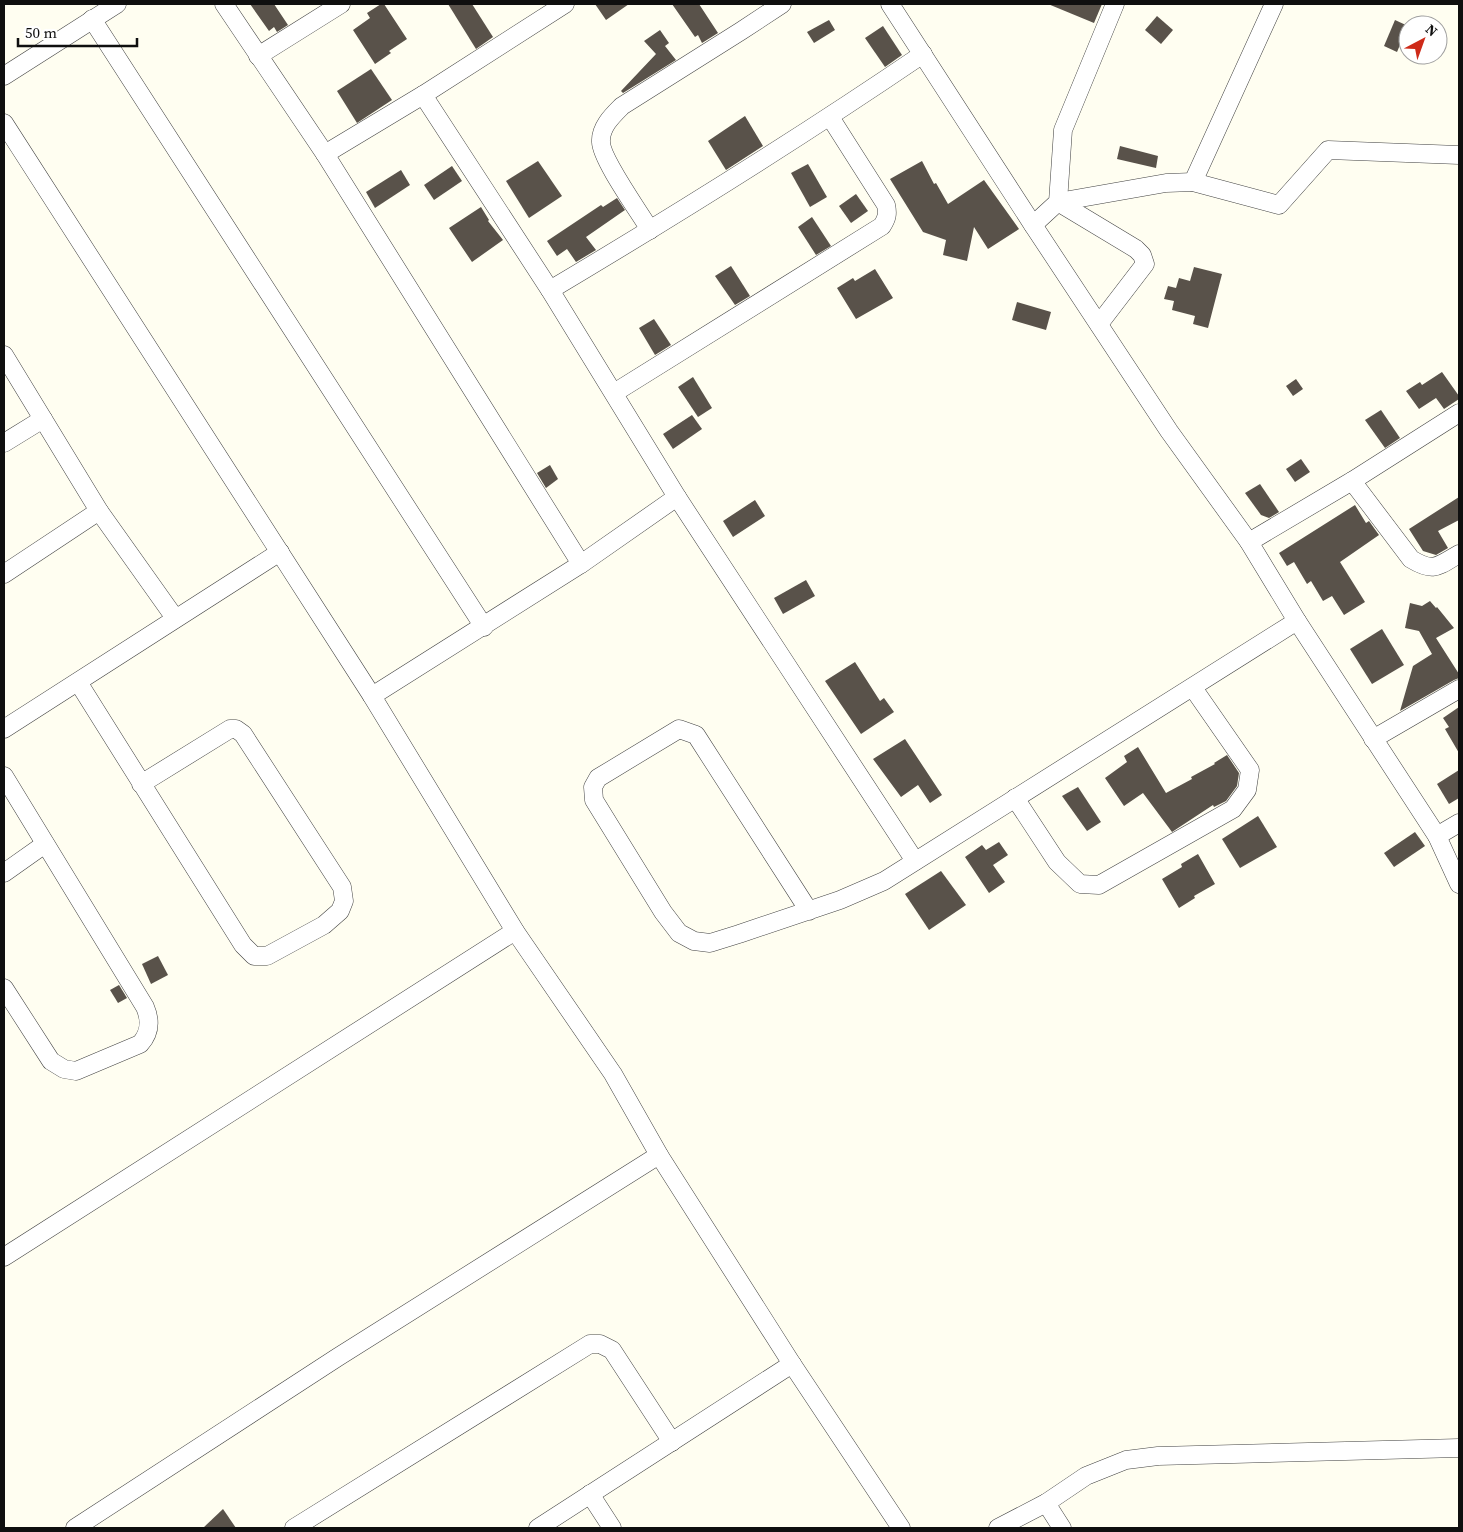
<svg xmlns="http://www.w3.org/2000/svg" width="1463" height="1532" font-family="'Source Serif 4',serif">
  <rect width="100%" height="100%" fill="#fffef1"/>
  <!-- building -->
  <g fill="#59524a">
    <polygon points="250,4 274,4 288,25 277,32 274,27 269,31"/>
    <polygon points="381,4 384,4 407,39 389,51 391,53 375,64 353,30 370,18 367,13"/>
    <polygon points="448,4 472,4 493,37 476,49"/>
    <polygon points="595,4 629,4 606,20"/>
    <polygon points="672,4 699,4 718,33 702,43 698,35 695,37"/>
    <polygon points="1048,4 1102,4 1094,23"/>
    <polygon points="1157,16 1173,30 1161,44 1145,30"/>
    <polygon points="829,20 835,30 814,43 807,32"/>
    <polygon points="1395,20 1408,26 1397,52 1384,46"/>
    <polygon points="883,26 902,55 885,67 865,38"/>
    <polygon points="660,30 669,43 665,46 676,60 623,93 621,91 656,54 644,41"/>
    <polygon points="371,69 392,100 357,123 337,91"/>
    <polygon points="745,116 763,146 726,170 708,141"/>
    <polygon points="1120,146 1158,156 1156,168 1117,159"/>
    <polygon points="538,161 562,196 529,218 506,181"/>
    <polygon points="922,161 934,184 936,183 948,204 984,180 1019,229 988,249 974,227 967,261 943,255 946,240 923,232 890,179"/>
    <polygon points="808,164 827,197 810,207 791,173"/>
    <polygon points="452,166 462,181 434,200 424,185"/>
    <polygon points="401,170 410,185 375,208 366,192"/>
    <polygon points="856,194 868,211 851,223 839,206"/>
    <polygon points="617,198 625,210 586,237 596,250 576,262 567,249 557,256 547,241 601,205 603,207"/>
    <polygon points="481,207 489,220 488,221 503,240 472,262 449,228"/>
    <polygon points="812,217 831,246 816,255 798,227"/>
    <polygon points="731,266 750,296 735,305 715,276"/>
    <polygon points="1194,267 1222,274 1208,328 1193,324 1195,316 1172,310 1174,301 1164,299 1168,286 1176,288 1179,278 1190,281"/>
    <polygon points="875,269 893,298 856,319 837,288 853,278 855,281"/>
    <polygon points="1017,302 1051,312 1046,330 1012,320"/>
    <polygon points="654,319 671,345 655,355 639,328"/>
    <polygon points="1442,372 1459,396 1459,399 1444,409 1436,398 1419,409 1406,391 1420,382 1422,385"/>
    <polygon points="693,377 712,408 698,417 678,387"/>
    <polygon points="1296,379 1303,389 1293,396 1286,386"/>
    <polygon points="1381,410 1400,438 1385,448 1365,420"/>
    <polygon points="692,415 702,429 673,449 663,434"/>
    <polygon points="1301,459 1310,472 1295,482 1286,469"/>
    <polygon points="550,465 558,479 546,488 537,473"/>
    <polygon points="1260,484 1279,512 1269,518 1261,515 1245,493"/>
    <polygon points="1459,497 1459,520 1438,531 1448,548 1436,555 1423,551 1409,529"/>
    <polygon points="755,500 765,516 733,537 723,521"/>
    <polygon points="1355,505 1366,523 1369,521 1379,535 1340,562 1365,602 1344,615 1332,596 1323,601 1311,581 1307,584 1294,562 1287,566 1279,553"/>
    <polygon points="806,580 815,596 783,614 774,598"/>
    <polygon points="1430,601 1436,608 1437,607 1454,628 1436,638 1459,674 1459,678 1454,680 1400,711 1413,666 1432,654 1419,631 1405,628 1410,603 1422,606"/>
    <polygon points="1382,629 1404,665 1372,684 1350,649"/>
    <polygon points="855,662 880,701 884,698 894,712 861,734 825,681"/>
    <polygon points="1459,707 1459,753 1445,729 1449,727 1443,718"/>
    <polygon points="905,739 942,795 930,803 918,785 901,797 873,759"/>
    <polygon points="1138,747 1166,793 1192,779 1191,777 1215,764 1214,763 1227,755 1239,773 1237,786 1226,801 1214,807 1213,805 1172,832 1143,793 1124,806 1105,778 1127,762 1124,756"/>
    <polygon points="1459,770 1459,798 1449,804 1437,784"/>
    <polygon points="1078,787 1101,822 1087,831 1062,796"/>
    <polygon points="1258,816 1277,847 1240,868 1222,839"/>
    <polygon points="1415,832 1425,846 1394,867 1384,853"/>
    <polygon points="999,842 1008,855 993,865 1005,882 989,893 965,857 982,845 986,850"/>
    <polygon points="1198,854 1215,884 1194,896 1195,898 1179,908 1162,879 1182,867 1181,864"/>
    <polygon points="941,871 966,905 929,930 905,894"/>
    <polygon points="158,956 168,975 151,984 142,964"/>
    <polygon points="119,985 127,998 118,1003 110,990"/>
    <polygon points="223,1509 236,1528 203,1528"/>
  </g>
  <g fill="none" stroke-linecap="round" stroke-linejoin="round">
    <defs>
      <g id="minor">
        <polyline points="224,4 325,154 581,564"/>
        <polyline points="890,4 1033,225 1169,431 1249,542 1297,621 1437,836 1459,884"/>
        <polyline points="92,19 484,627"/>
        <polyline points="258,56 341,4"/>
        <polyline points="4,76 117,4"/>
        <polyline points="423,95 550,290 677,497 915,861"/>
        <polyline points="4,123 372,696 515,931 613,1074 659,1155 792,1364 901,1528"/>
        <polyline points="325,154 423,95 565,4"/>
        <polyline points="1193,182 1274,4"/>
        <polyline points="1058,202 1166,183 1193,182 1279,205 1328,150 1459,155"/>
        <polyline points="1058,202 1136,249 1142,255 1145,264 1099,324"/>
        <polyline points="1033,225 1058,202 1063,130 1115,4"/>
        <path d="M650 230C640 213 601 159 601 142 600 127 613 115 622 106L741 31 782 4"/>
        <path d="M550 290C676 215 801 137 923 54"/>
        <polyline points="4,355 99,511 175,618"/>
        <path d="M614 393 882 226C887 218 888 214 886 205L830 117"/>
        <polyline points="4,443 43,419"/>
        <path d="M1352 481 1411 559C1434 573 1438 566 1459 554"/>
        <polyline points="1249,542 1352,481 1459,413"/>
        <polyline points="4,574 99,511"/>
        <polyline points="78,682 243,945 254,956 267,956 324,925 340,911 344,901 342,887 243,734 236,729 230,729 141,784"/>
        <polyline points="372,696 581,564 677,497"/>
        <polyline points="4,729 280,552"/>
        <polyline points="1373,739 1459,689"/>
        <path d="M4 776 145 1007C151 1021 150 1033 140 1044L76 1071 64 1069 51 1061 4 988"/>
        <polyline points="1015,798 1057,862 1080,884 1099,885 1233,809 1247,790 1250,770 1193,688"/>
        <polyline points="1437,836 1459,823"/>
        <polyline points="4,873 45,844"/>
        <polyline points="809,911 696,735 679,729 598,778 593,787 594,800 663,912 679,933 694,941 710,943 739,934 840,900 884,881 1297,621"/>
        <polyline points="4,1257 515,931"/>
        <polyline points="590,1494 612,1528"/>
        <polyline points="1046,1503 1062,1528"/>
        <polyline points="75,1528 338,1357 659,1155"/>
        <polyline points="294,1528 590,1344 600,1344 612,1350 672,1442"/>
        <polyline points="538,1528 792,1364"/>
        <polyline points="998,1528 1046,1503 1086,1476 1126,1460 1158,1456 1459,1448"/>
      </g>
    </defs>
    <!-- minor casing -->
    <use href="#minor" stroke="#424242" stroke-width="19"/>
    <!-- minor -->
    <use href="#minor" stroke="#fff" stroke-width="18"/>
  </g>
  <!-- border -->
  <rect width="1463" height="1532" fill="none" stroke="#0f0f0f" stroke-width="10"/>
  <!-- north arrow -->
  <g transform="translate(1423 40) rotate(41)"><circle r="24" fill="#ffffff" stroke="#9f9f9f"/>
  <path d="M0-4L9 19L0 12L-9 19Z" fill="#ce2a18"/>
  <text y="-8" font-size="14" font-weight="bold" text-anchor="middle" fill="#0f0f0f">N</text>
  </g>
  <!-- scale -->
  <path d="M18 38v8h119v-8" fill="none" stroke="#0f0f0f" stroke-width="2.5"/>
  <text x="25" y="38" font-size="15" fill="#0f0f0f" stroke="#ffffff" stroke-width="4" paint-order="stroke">50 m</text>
</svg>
